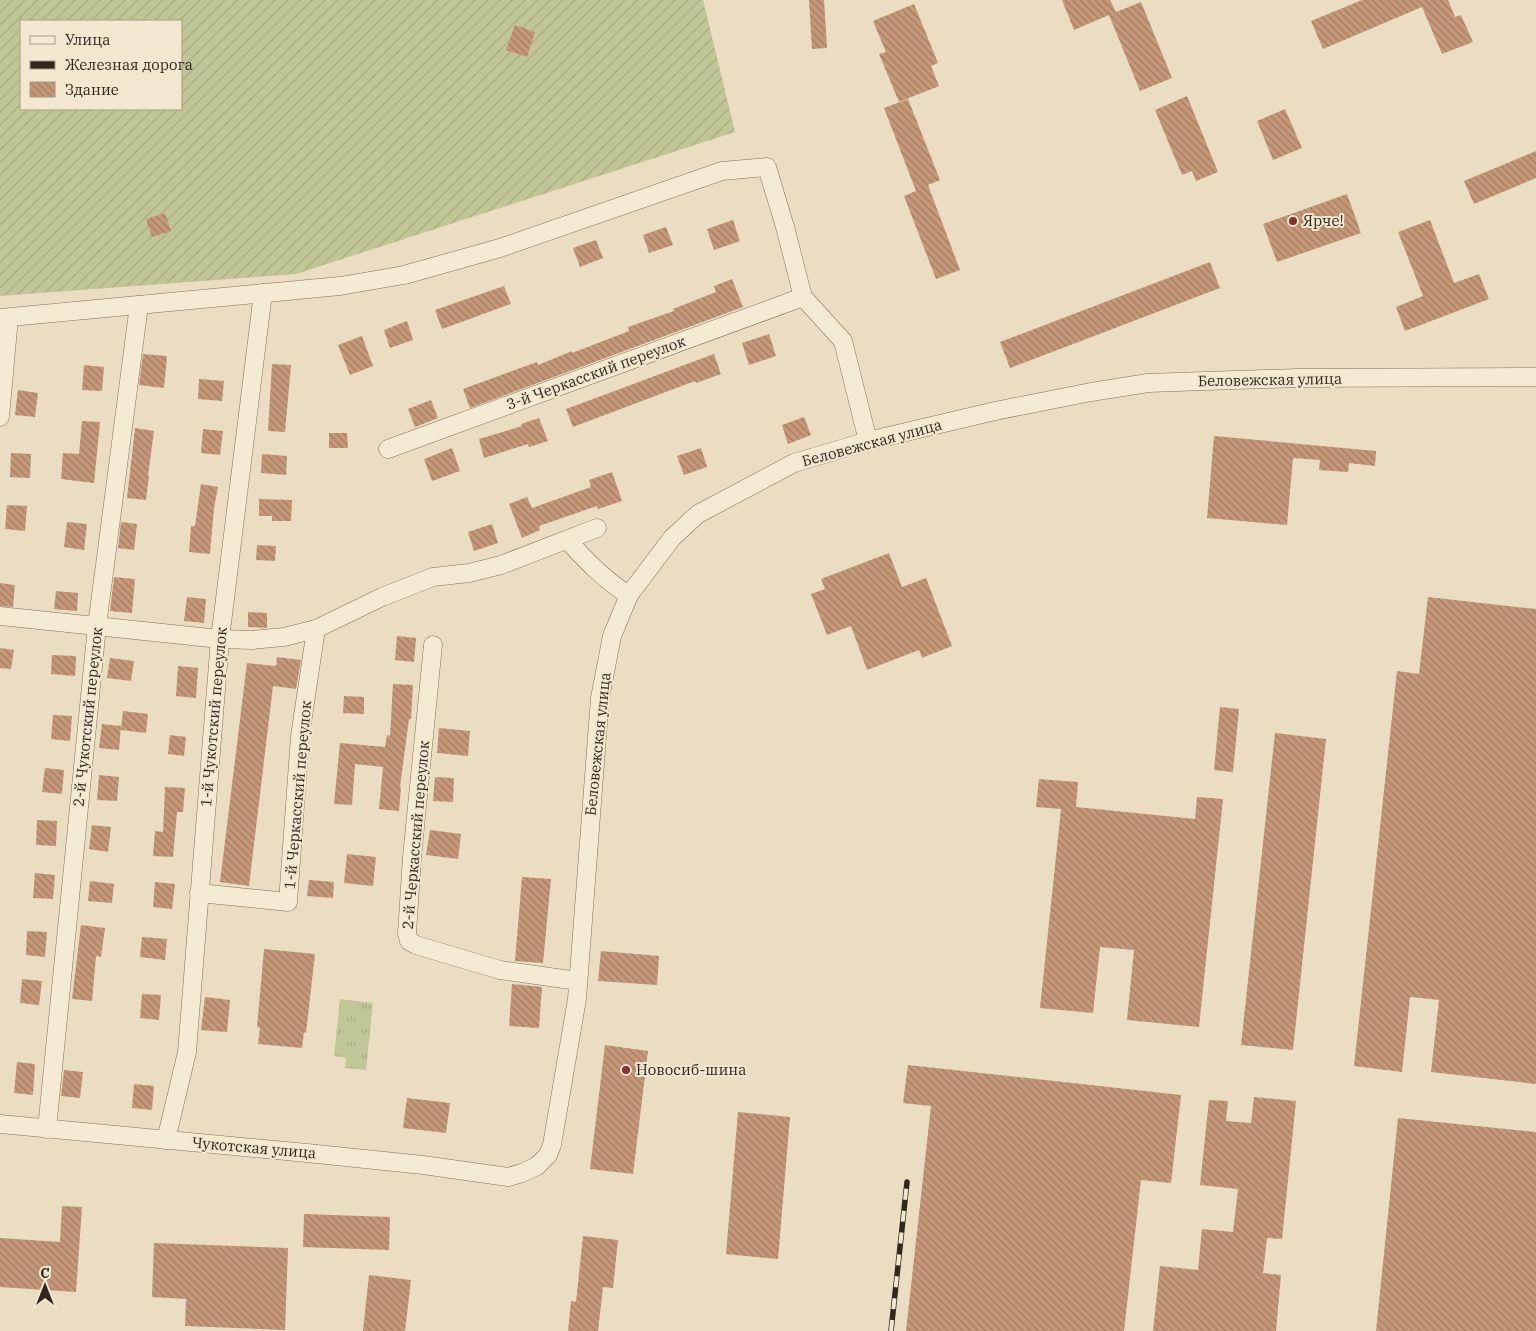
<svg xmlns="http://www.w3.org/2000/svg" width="1536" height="1331" font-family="'IBM Plex Serif',serif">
  <defs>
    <pattern id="park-tufts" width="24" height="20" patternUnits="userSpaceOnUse" patternTransform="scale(1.25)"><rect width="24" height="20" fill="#c1c696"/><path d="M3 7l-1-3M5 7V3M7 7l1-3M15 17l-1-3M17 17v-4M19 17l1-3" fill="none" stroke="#a6aa81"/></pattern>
    <pattern id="garden-furrows" width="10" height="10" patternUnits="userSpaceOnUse" patternTransform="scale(1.25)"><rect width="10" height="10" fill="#c1c696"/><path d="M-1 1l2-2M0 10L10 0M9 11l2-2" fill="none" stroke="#a6aa81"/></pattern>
    <pattern id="building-back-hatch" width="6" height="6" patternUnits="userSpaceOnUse" patternTransform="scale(1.25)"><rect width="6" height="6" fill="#c59879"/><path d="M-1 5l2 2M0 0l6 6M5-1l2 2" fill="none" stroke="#a17c63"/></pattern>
  </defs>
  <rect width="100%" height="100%" fill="#eaddc1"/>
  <!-- park -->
  <polygon fill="url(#park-tufts)" points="340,999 373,1003 366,1070 345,1068 346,1058 334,1056"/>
  <!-- garden -->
  <path fill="url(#garden-furrows)" fill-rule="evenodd" d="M0 0H703L735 132 296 274 0 296ZM21 21H181V109H21Z"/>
  <!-- building -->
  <g fill="url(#building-back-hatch)">
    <polygon points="809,0 824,0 827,48 812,49"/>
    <polygon points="1062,0 1110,0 1116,12 1141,2 1172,78 1140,91 1109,15 1074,30"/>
    <polygon points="1362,0 1448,0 1455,17 1461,15 1473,42 1442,54 1422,7 1323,49 1311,21"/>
    <polygon points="914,4 938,63 931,66 939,86 899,102 879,54 886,52 873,21"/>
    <polygon points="515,25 535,32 527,57 506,50"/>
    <polygon points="1187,96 1218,172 1196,181 1192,171 1182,175 1155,110"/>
    <polygon points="908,99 940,180 928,185 960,270 936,279 904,196 916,191 884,108"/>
    <polygon points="1285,109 1302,148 1273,160 1257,121"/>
    <polygon points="1536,151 1536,178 1474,204 1464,181"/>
    <polygon points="1347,194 1361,233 1277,262 1263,224"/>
    <polygon points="165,213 171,231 152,237 146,219"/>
    <polygon points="733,220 740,241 714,250 707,229"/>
    <polygon points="1430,220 1454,283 1479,274 1489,299 1405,331 1396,307 1423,296 1398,232"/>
    <polygon points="666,227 673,245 649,253 643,235"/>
    <polygon points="596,240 603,258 580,267 573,248"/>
    <polygon points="1210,262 1220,288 1010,368 1000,342"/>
    <polygon points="732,279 743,307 470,408 463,389 537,362 538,365 572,351 572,353 629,331 628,327 674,311 673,309 716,292 714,286"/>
    <polygon points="504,286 511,304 442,329 435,310"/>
    <polygon points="407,321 413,340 390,348 384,330"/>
    <polygon points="769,334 776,356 749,365 742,343"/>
    <polygon points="362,336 373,366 350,375 338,345"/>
    <polygon points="143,354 167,356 164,388 139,385"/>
    <polygon points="714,354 721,374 696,383 695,381 573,427 566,409"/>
    <polygon points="272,364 291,365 285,432 268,431"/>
    <polygon points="84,365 104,367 102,391 82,390"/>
    <polygon points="199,379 224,381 222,401 198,399"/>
    <polygon points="18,390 38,393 35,417 15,415"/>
    <polygon points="431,400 438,418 415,427 408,409"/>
    <polygon points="804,417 811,435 788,444 782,425"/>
    <polygon points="539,418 548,441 529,447 528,444 484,458 479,439 522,426 521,424"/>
    <polygon points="82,421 100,422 94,483 61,479 63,453 79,454"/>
    <polygon points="135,428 154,431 148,476 149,476 146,500 127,498"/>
    <polygon points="203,429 223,431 220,455 201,453"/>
    <polygon points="329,433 347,433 348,448 329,448"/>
    <polygon points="1214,436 1376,451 1375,466 1349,463 1348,472 1319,470 1320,460 1293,458 1287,525 1207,518"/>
    <polygon points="452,448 460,471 432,481 424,459"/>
    <polygon points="701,448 707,467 684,475 677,456"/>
    <polygon points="11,453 31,454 30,478 10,477"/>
    <polygon points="262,454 287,456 286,475 261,473"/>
    <polygon points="612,472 622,501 598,509 597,506 539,526 540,530 522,538 509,504 527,497 532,508 591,487 589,480"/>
    <polygon points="201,484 218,487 214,508 210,554 189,552 191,526 195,526"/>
    <polygon points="259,499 292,500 291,521 272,521 272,516 259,516"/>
    <polygon points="7,505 27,506 25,531 5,529"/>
    <polygon points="67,522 87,524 84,550 64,547"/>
    <polygon points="121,522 137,524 134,550 118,548"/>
    <polygon points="492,524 498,543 474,551 468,532"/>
    <polygon points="257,545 276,546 275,561 256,560"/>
    <polygon points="889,553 902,587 926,578 952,646 922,658 919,650 867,670 851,626 827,635 811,594 825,589 821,579"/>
    <polygon points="114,577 135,579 132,613 110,611"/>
    <polygon points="0,583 15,585 13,607 0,606"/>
    <polygon points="56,591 78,593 77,611 54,609"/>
    <polygon points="187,597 206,599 204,623 184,621"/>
    <polygon points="1428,597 1536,609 1536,1084 1431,1072 1439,1000 1410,997 1402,1072 1354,1066 1397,671 1419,674"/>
    <polygon points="248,612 267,613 267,628 248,627"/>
    <polygon points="397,636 416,638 414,662 395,660"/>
    <polygon points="0,648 14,650 11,669 0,668"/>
    <polygon points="52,655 76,656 75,676 51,674"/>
    <polygon points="277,657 301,660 296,689 273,686 249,886 220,882 247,663 276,666"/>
    <polygon points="110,658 134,661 131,681 107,678"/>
    <polygon points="178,666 198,668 196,698 176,696"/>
    <polygon points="393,684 413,685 411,719 409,719 400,787 401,787 399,811 379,809 383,767 355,764 352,805 334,804 340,743 385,747 387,735 390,736"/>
    <polygon points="344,696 364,697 364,714 343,713"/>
    <polygon points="1220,707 1239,709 1233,772 1214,770"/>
    <polygon points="123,711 148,714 146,733 121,730"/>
    <polygon points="53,715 72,716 70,741 51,739"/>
    <polygon points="102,724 121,726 119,750 99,748"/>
    <polygon points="439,728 470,731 468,756 437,753"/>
    <polygon points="1275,733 1326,739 1293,1050 1241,1045"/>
    <polygon points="170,735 186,737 184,756 168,754"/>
    <polygon points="45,768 64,770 62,794 42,792"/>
    <polygon points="99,775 119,777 117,801 97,800"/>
    <polygon points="435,777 454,778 453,802 433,801"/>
    <polygon points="1039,779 1078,782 1076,807 1195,819 1197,797 1223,799 1199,1027 1127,1020 1134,950 1100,947 1093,1013 1040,1008 1061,809 1036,807"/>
    <polygon points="165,787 185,788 183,812 177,812 173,857 153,856 155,831 163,832"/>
    <polygon points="37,820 57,821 56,846 36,845"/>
    <polygon points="92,825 111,827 108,852 89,849"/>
    <polygon points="430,830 461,834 458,859 426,855"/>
    <polygon points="347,854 376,857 373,886 344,883"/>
    <polygon points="35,873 55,875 53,899 33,898"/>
    <polygon points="522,877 551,879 543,963 515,961"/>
    <polygon points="309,880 334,882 333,898 307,896"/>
    <polygon points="90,881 114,884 112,903 88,901"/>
    <polygon points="155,882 175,884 172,909 153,907"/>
    <polygon points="81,925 105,928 101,957 96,956 92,1001 72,999"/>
    <polygon points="27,931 47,932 45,957 26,955"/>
    <polygon points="142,937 167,939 165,960 140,957"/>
    <polygon points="264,949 315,954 306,1033 304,1032 302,1048 258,1044 260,1028 257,1027"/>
    <polygon points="601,951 659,956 657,985 598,981"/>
    <polygon points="22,979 42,981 39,1005 20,1003"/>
    <polygon points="512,984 542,987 539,1028 509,1026"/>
    <polygon points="142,994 161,995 159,1020 140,1018"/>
    <polygon points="205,997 230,1000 227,1032 201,1030"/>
    <polygon points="605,1045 648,1051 633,1174 590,1169"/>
    <polygon points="17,1062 35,1064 33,1095 14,1093"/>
    <polygon points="908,1065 1181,1095 1171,1183 1141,1180 1124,1331 906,1331 931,1106 903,1103"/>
    <polygon points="64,1070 83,1072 80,1098 61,1096"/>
    <polygon points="134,1084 154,1086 152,1110 132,1108"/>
    <polygon points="1254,1097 1296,1101 1282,1239 1267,1238 1263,1273 1281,1275 1276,1331 1153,1331 1160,1266 1198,1270 1202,1229 1233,1232 1238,1189 1200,1185 1209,1100 1228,1101 1226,1121 1251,1123"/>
    <polygon points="407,1098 450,1103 446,1133 403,1128"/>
    <polygon points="738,1112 790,1117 778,1259 726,1254"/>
    <polygon points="1398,1118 1536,1132 1536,1331 1376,1331"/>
    <polygon points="62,1206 82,1207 76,1292 0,1287 0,1238 60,1242"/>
    <polygon points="304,1214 390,1217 389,1250 303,1247"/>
    <polygon points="583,1236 618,1240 613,1288 603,1287 598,1331 568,1331 571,1301 576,1302"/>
    <polygon points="154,1243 288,1248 285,1330 185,1326 186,1299 152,1297"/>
    <polygon points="369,1275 411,1280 405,1331 363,1331"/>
  </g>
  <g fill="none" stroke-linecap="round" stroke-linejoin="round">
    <defs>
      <g id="street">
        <polyline points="0,318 340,286 404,275 500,248 722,171 767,167 785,227 803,297 843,341 868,441"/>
        <polyline points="0,417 9,318"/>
        <polyline points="388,449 803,297"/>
        <path d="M567 540C585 559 605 581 629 595"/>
        <polyline points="0,616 220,639 252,640 284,637 316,629 382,597 433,577 469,573 501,565 597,528"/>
        <polyline points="433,645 412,857 407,933 409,941 416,945 500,970 578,981"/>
        <polyline points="199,893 288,902 300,736 316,629"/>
        <polyline points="0,1124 307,1153 423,1165 508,1177 522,1173 537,1166 548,1155 552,1145 577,999 600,698 612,636 629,595 672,538 698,514 794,463 868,441 995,411 1091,392 1148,383 1205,381 1297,378 1536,377"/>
        <polyline points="47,1129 97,626 139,305"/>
        <polyline points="166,1140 187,1052 220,639 263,293"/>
      </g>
    </defs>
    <!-- street casing -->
    <use href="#street" stroke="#816f5a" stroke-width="19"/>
    <!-- street -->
    <use href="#street" stroke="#f5ebd3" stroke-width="18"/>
    <defs>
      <polyline id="rail" points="891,1331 907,1182"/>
    </defs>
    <!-- rail casing -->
    <use href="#rail" stroke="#32271d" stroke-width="5.5"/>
    <!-- rail -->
    <use href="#rail" stroke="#f2e8d0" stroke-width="4" stroke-dasharray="11" stroke-linecap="butt"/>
  </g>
  <!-- markers -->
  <g fill="#8b2f30" stroke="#f2e8d0" stroke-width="2">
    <circle cx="1293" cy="221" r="5"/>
    <circle cx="626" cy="1070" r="5"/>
  </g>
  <g text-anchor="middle" stroke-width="4" stroke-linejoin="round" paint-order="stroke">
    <!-- poi labels -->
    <g font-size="15" fill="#32271d" stroke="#f2e8d0" text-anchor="start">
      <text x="1303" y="226">Ярче!</text>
      <text x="636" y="1075">Новосиб-шина</text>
    </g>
    <!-- street labels -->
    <g font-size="15" fill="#32271d" stroke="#f2e8d0">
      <text transform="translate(596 373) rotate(-20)" y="5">3-й Черкасский переулок</text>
      <text transform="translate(1270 380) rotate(-1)" y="5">Беловежская улица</text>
      <text transform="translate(872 443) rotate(-15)" y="5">Беловежская улица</text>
      <text transform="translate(88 717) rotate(-84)" y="5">2-й Чукотский переулок</text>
      <text transform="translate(214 717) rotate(-85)" y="5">1-й Чукотский переулок</text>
      <text transform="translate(598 744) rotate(-84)" y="5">Беловежская улица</text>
      <text transform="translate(298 795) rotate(-85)" y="5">1-й Черкасский переулок</text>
      <text transform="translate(416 835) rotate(-85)" y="5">2-й Черкасский переулок</text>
      <text transform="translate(254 1148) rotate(5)" y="5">Чукотская улица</text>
    </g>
  </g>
  <!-- legend -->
  <rect x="20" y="20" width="162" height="90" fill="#f2e8d0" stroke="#a59b88"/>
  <rect x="30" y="36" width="25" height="8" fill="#f5ebd3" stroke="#a59b88"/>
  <text x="65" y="45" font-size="15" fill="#32271d">Улица</text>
  <rect x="30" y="61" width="25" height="8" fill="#32271d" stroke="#a59b88"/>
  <text x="65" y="70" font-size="15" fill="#32271d">Железная дорога</text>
  <rect x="30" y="82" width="25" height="15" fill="url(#building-back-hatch)" stroke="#a59b88"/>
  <text x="65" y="95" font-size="15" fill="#32271d">Здание</text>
  <!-- north arrow -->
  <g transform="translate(45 1286)" stroke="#f2e8d0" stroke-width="4" paint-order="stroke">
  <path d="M0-4L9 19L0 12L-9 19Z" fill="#32271d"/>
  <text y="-8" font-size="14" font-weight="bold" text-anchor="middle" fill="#32271d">С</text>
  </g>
</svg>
